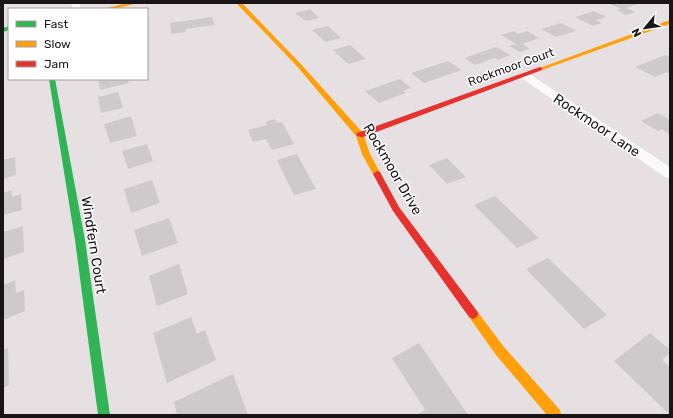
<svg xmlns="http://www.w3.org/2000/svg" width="673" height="418" font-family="Rubik,sans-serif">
  <rect width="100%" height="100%" fill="#e6e0e3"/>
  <!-- building -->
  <g fill="#cecacc">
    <polygon points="613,3 641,3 626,8 635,12 626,15 616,10 621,9 610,4"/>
    <polygon points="310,9 319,18 306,21 295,13"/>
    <polygon points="594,11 606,17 596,20 602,23 593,26 575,17"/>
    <polygon points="212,17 215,25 185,29 186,32 171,34 170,23"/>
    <polygon points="561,23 576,31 556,37 541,29"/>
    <polygon points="328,26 341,38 325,42 312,30"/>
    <polygon points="513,31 518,34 527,31 539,38 522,44 530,49 520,52 509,46 516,44 501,35"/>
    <polygon points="350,45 366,59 348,64 333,50"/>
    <polygon points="496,47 510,55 498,60 495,58 475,65 464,58"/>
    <polygon points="665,55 670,57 670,74 667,72 655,77 635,67"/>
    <polygon points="448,61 462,70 424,83 411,73"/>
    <polygon points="98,79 127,79 129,83 100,90"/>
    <polygon points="400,79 411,88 403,91 406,93 379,103 365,91"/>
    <polygon points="118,92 123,108 101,113 98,97"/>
    <polygon points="658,113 670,120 670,135 662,129 658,131 641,121"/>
    <polygon points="131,116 137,136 110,143 104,124"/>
    <polygon points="275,119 277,123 282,122 294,144 272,150 266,139 253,142 248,130 267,125 265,122"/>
    <polygon points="147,144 153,161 128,169 122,151"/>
    <polygon points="297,154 316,189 294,195 277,160"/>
    <polygon points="15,157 16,175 3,179 3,160"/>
    <polygon points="447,158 466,177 447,184 429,165"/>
    <polygon points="152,180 160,203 131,213 124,189"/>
    <polygon points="12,190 12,197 21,194 22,210 3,215 3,193"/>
    <polygon points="495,196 539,238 517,248 474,205"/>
    <polygon points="169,218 178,243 142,256 134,230"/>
    <polygon points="23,226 24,252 3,259 3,232"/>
    <polygon points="548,258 607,315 584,329 526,269"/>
    <polygon points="179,264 188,294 157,306 149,276"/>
    <polygon points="15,280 16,293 24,290 25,311 3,320 3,285"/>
    <polygon points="191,317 197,334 205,330 216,360 167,383 153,333"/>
    <polygon points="650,333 670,350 670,353 662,360 670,367 670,415 614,361"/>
    <polygon points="419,343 468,415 416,415 425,410 392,358"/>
    <polygon points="8,348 9,385 3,388 3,350"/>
    <polygon points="233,374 248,415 177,415 174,402"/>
  </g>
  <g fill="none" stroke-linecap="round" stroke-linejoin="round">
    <!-- street -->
    <g fill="#fbfafb" fill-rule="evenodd">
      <polygon points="71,3 79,3 81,9 73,9"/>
      <polygon points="524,72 528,73 670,167 670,179 665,177 520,77 519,75"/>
    </g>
    <!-- fast -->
    <g fill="#30b455" fill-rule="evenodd">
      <polygon points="9,26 9,30 3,32 3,28"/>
      <polygon points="49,79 55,79 85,240 110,415 98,415 75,240"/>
    </g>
    <!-- slow -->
    <g fill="#ff9f0a" fill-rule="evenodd">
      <polygon points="127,3 138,3 114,9 103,9"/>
      <polygon points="236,3 242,3 299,62 363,133 370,154 381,174 380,176 377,177 374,176 362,154 356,136 295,64"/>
      <polygon points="670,20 670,24 542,70 537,69"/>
      <polygon points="473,309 477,311 504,347 560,410 561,415 547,415 496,355 469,317 468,314 469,311"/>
    </g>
    <!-- jam -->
    <g fill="#e5322d" fill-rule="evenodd">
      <polygon points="540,67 542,68 542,70 363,137 360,137 356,135 357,133"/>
      <polygon points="377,171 380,172 399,207 477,311 478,314 477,317 473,319 469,317 393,211 373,174"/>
    </g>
  </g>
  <g text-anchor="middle" stroke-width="3" stroke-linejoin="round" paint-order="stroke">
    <!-- far-street labels -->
    <g font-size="12" fill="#191517" stroke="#fff">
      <text transform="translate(511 67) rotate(-20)" y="4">Rockmoor Court</text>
    </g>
    <!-- street labels -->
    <g font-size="14" fill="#191517" stroke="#fff">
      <text transform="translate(597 125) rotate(34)" y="5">Rockmoor Lane</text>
      <text transform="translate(393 169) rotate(60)" y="5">Rockmoor Drive</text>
      <text transform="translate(94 245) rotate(81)" y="5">Windfern Court</text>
    </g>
  </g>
  <!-- border -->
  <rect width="673" height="418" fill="none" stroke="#191517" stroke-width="8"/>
  <!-- legend -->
  <rect x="8" y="8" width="140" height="72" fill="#ffffff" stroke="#a3a1a2"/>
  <rect x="16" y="21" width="20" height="6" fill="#30b455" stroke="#a3a1a2"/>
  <text x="44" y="28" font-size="12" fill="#191517">Fast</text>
  <rect x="16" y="41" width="20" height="6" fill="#ff9f0a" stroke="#a3a1a2"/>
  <text x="44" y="48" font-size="12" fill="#191517">Slow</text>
  <rect x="16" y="61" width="20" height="6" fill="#e5322d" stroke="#a3a1a2"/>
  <text x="44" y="68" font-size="12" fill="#191517">Jam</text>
  <!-- north arrow -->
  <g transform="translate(645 28) rotate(241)" stroke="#ffffff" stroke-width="3" paint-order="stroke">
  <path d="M0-3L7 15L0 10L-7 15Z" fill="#191517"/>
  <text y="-6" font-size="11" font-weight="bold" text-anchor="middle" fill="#191517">N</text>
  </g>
</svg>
